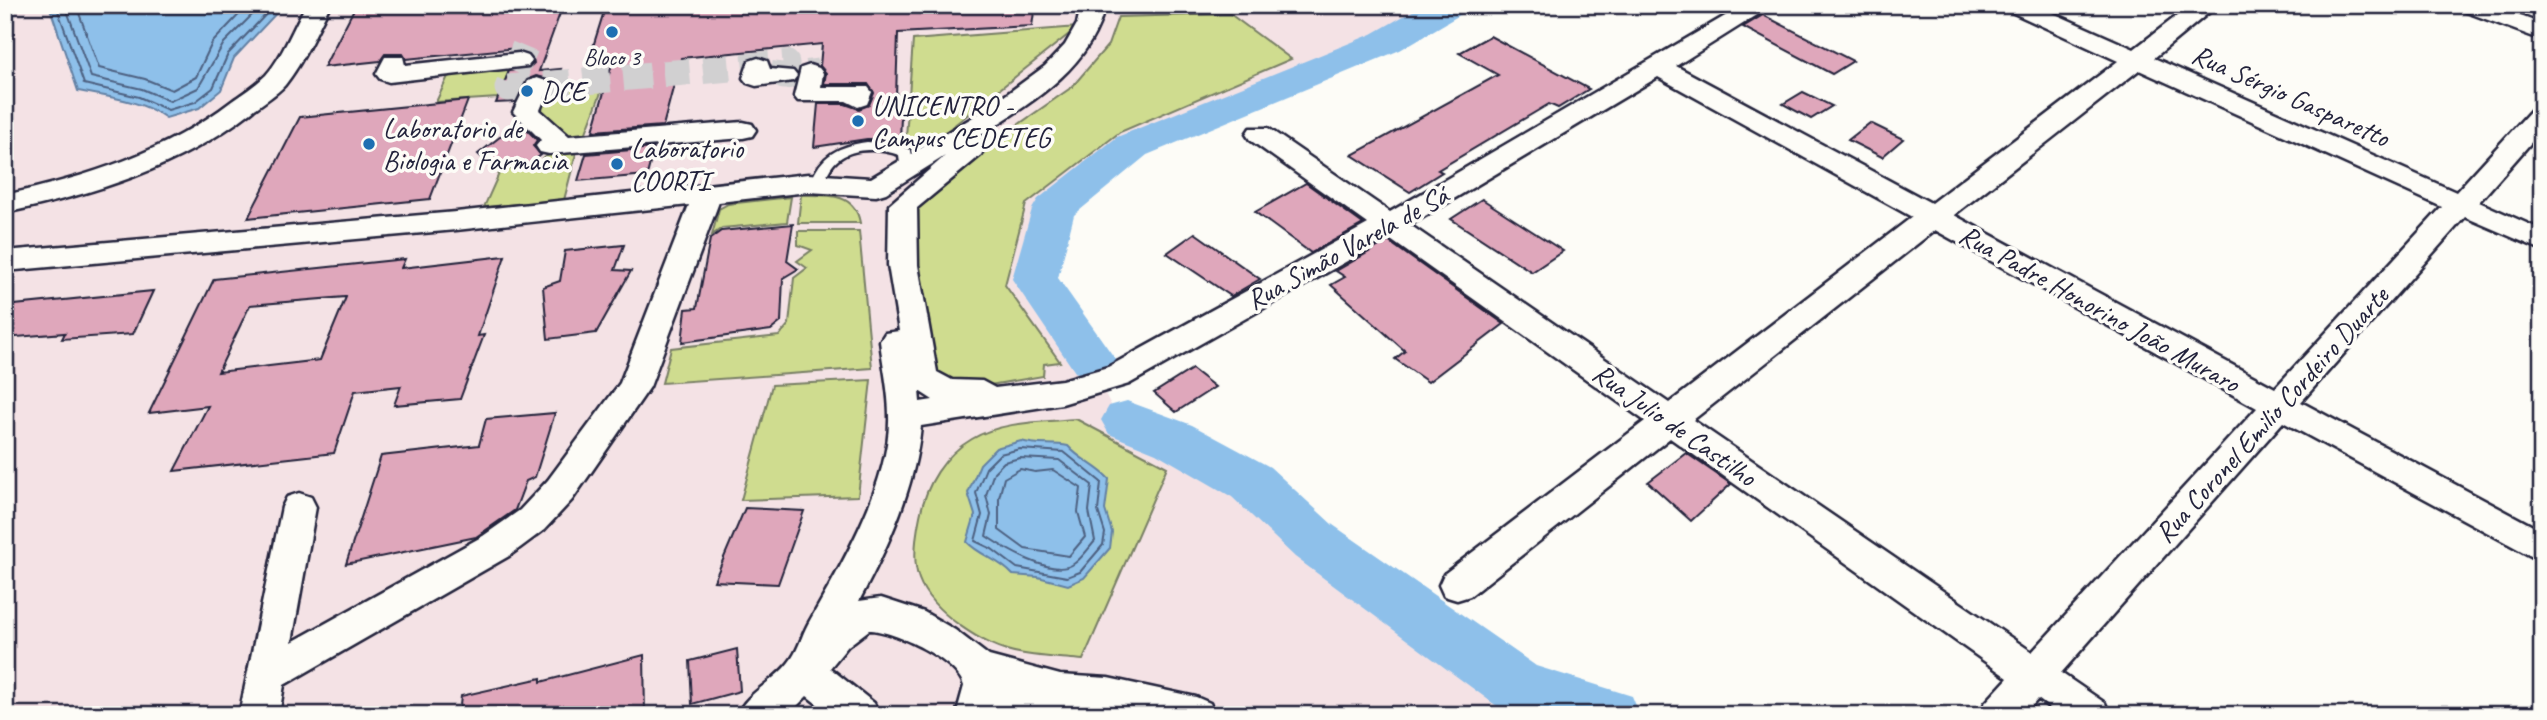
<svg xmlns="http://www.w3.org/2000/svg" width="2547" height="720" font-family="Caveat,sans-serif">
  <rect width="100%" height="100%" fill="#fdfcf7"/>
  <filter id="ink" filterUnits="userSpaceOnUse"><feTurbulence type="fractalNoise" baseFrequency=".0143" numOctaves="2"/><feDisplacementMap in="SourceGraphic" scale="14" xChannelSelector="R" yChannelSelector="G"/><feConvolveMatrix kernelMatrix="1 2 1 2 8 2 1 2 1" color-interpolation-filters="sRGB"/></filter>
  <g filter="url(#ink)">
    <!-- built -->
    <polygon fill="#f4e2e5" points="5,5 1434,5 1416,17 1310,66 1129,144 1050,208 1030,280 1081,348 1121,424 1168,444 1242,486 1306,550 1514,702 1513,715 5,715"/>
    <!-- green -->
    <g fill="#cfdc8f" stroke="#787f65" stroke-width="2">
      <polygon points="1230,14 1291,59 1120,132 1026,204 1005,285 1060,362 1044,364 1043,376 990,385 950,387 929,372 924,352 912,204 946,175 1072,87 1108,45 1118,17"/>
      <polygon points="1078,27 928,146 906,137 913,40"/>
      <polygon points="511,66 498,98 436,102 451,70"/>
      <polygon points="605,82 585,135 561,136 537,117 545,101 553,99 559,86"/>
      <polygon points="577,150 564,200 484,207 501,169 531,168 551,153"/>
      <path d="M801 195C827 195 855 192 860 223H798Z"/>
      <polygon points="791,197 787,222 722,228 712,235 719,209 728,204"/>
      <polygon points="798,231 859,231 872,368 662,383 671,348 779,336 789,324 794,278 807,268 797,261 812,250 798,245"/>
      <polygon points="871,380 858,496 741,500 772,385"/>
      <path d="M1076 419 1167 467 1083 660C1062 658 1040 657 1019 653 985 647 931 612 919 579 912 561 916 535 920 516 926 485 944 455 972 439 1002 421 1042 422 1076 419Z"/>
    </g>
    <!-- water -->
    <g fill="#8ec0ea" stroke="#6381a4" stroke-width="2">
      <path d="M49 5H284L234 58 221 90 199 108 166 118C141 100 108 97 78 91Z"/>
      <path d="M1021 441C1037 446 1052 443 1068 446 1080 460 1096 465 1109 479L1105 510 1112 532 1110 548 1084 578 1068 585 1038 577 1013 575C999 559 980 556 967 542L975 515 968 493 980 464 996 448Z"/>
    </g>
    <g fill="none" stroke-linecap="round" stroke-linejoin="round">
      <!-- shore -->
      <g stroke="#4d6181" stroke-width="2">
        <polyline points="56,5 84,84 139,97 168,110 195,102 213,88 228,54 275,5"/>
        <polyline points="65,5 91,77 142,89 170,101 198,88 224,43 262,5"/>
        <polyline points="76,5 99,68 145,79 172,90 196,77 212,43 248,5"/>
        <polygon points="1020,449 1064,452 1101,482 1098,511 1105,533 1103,545 1080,572 1067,577 1017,568 992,549 975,541 982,515 976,493 986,468 1000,454"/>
        <path d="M1020 458 1059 460 1092 485 1089 511 1095 541C1088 549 1081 560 1072 565 1051 577 1004 548 986 536L991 515 986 495 994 472 1004 462Z"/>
        <polygon points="1020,469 1035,472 1053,470 1081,488 1078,512 1085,537 1069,556 1025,549 999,530 999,498 1004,478"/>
      </g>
      <!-- river -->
      <g fill="#8ec0ea" fill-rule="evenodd">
        <polygon points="1423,5 1468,5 1463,13 1400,50 1147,155 1074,215 1058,278 1116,360 1109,372 1092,378 1075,372 1012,279 1032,209 1038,199 1117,137 1372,34"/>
        <polygon points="1127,401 1192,425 1270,467 1333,525 1536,666 1632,696 1640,715 1520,715 1498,707 1295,557 1232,497 1156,453 1109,434 1101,420 1109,406"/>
      </g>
    </g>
    <!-- building -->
    <g fill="#dfa7bb" stroke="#22223b" stroke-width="2" fill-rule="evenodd">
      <polygon points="356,5 563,5 539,71 561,69 550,99 547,99 552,84 547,79 536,76 526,80 515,102 496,103 509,71 528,69 534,63 530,54 517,51 518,48 406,59 403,54 385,54 380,61 324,67"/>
      <polygon points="606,5 1035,5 1032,26 898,33 896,96 902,95 900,139 867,139 814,147 818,104 845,104 859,109 869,105 874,93 868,84 824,84 826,73 820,66 822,44 681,58 663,126 593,131 612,64 587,66"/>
      <polygon points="1763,15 1853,61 1832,74 1743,27"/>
      <polygon points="1490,36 1589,89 1558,108 1549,104 1438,170 1442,172 1410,192 1352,155 1498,75 1459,53"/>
      <polygon points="1803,92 1832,106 1811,119 1783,104"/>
      <polygon points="468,100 430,199 248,218 300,117"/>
      <polygon points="519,122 537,140 533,146 541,155 528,165 493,167 478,154"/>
      <polygon points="1870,123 1903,139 1882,157 1848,140"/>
      <polygon points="654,148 647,175 578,181 586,154"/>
      <polygon points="1306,183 1363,224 1311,253 1255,212"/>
      <polygon points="1482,199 1563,251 1532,272 1451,219"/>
      <polygon points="793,224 787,261 798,269 783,278 781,322 771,330 682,342 686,309 697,308 710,239 721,231"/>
      <polygon points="1195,233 1260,279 1231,296 1167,253"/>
      <polygon points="1388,241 1504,324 1428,382 1395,359 1405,351 1331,285 1345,277 1336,271"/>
      <polygon points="624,245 615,270 631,271 596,333 548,339 543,287 560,281 565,251"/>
      <path d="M505 256 478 336 484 335 460 399 394 405 401 386 355 391 334 453 174 471 208 406 149 413 214 279 405 259 401 268ZM346 297 320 360 218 372 250 305Z"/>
      <polygon points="153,291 133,334 62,339 65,333 5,338 5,306"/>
      <polygon points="1192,369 1215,387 1176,412 1154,393"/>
      <polygon points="555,413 535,477 526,481 515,510 476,537 346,564 381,456 479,445 486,419"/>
      <polygon points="1686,453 1731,484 1691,521 1648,482"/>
      <polygon points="745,508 804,511 778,584 714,581"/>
      <polygon points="737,649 740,691 692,704 690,661"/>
      <polygon points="644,655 645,715 459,715 461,696 541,678 541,682"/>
    </g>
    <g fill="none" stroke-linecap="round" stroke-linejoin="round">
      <!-- street-tunnel -->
      <polyline stroke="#d1d0d1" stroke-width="27" stroke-dasharray="27 13" stroke-linecap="butt" points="525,47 508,88 786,63 784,76 819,72"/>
      <defs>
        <path id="lane" d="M867 142 894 144 911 150 913 167 906 171 901 170 899 155C877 147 842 146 829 171 826 175 826 181 823 186H813L811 183C820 155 839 146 867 142Z"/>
        <g id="street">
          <path d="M306 5H330C316 32 304 61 285 85 276 95 262 103 251 112 179 168 94 194 5 213V195C87 177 164 153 232 101 243 93 256 85 266 75 283 56 293 28 306 5Z"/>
          <path d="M1081 5H1105C1091 71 1024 107 971 141L981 143 984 149 981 155 917 208 918 265 937 372 952 380 982 381 995 388 1062 380 1108 367 1368 224 1250 140 1246 134 1250 128H1268L1390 212 1744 5H1773L1676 66 1931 203 2118 61 2007 10 2003 5H2035L2134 49 2191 5H2218L2154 58 2456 192 2533 108 2542 106V130L2479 202 2542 230V250L2465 217 2301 402 2542 531V562L2283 422 2061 673 2105 703 2110 715H2059L2038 699 2024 715H1980L1985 703 2008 678 1670 438 1470 596 1457 600 1444 596 1439 585 1444 574 1645 421 1388 238 1129 384 1062 404 921 426C915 488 888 547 859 601L881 598 924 612 955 630 989 656 1060 675 1108 678 1196 697 1210 703 1215 715H1119L1061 709 1048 715H956L964 686C959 661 893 630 869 630L848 646 830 668 874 703 879 715H831L807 696 788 715H737C747 691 777 681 792 658 799 648 802 635 808 624 840 568 891 482 889 416 889 391 883 366 880 341L885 333 899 331 888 265 889 205 945 156 886 193 876 196 808 192 719 202 650 387 572 500 544 530 509 556 284 685 279 715H239L282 507 287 497 299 493 311 497 316 507 292 642 483 536 520 510 548 480 620 383 689 205 456 230 5 271V251L456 212 808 174 871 178 985 110 1045 66 1065 45 1077 24ZM2139 70 2442 207 2275 388 1954 215ZM1658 77 1912 217 1669 403 1410 225ZM1935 230 2257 408 2032 652 1693 420ZM919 391 933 400 920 402Z"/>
          <polygon points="2457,5 2491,5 2542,24 2542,40 2461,10"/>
          <polygon points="519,53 528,56 532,61 528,66 389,82 380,79 376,74 385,57 403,57 405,65"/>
          <polygon points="758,58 767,61 770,69 793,71 797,76 793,81 756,86 747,83 743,78 749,61"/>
          <polygon points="810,65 819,68 823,73 821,87 868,87 872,92 867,104 858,107 846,101 798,101 794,96 801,68"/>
          <polygon points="537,78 546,81 550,86 540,110 569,136 743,122 752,124 756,130 752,136 743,138 549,154 540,152 536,146 541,140 513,112 528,81"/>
        </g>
      </defs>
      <!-- lane casing -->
      <use href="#lane" stroke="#22223b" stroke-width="5"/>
      <!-- street casing -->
      <use href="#street" stroke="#22223b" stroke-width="5"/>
      <!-- lane -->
      <use href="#lane" fill="#fdfcf7" fill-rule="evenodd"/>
      <!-- street -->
      <use href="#street" fill="#fdfcf7" fill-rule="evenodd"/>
    </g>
  </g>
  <!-- markers -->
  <g fill="#1f6fb2" stroke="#fdfcf7" stroke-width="2.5">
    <circle cx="612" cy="32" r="7"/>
    <circle cx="527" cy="91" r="7"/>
    <circle cx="858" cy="121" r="7"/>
    <circle cx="369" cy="144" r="7"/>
    <circle cx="617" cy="164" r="7"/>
  </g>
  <g text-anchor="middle" stroke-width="7" stroke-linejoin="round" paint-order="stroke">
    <!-- far-poi labels -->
    <g font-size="23" fill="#22223b" stroke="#fdfcf7">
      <text x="612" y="65">Bloco 3</text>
    </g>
    <!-- poi labels -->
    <g font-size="28" fill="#22223b" stroke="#fdfcf7" text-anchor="start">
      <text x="541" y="101">DCE</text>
      <text x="872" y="115">UNICENTRO -<tspan x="872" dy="32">Campus CEDETEG</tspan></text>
      <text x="383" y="138">Laboratorio de<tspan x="383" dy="32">Biologia e Farmacia</tspan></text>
      <text x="631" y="158">Laboratorio<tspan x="631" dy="32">COORTI</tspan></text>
    </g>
    <!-- street labels -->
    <g font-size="28" fill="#22223b" stroke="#fdfcf7">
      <text transform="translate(2291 95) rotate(24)" y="10">Rua Sérgio Gasparetto</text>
      <text transform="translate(1347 247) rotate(-29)" y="10">Rua Simão Varela de Sá</text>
      <text transform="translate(2100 308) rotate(29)" y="10">Rua Padre Honorino João Muraro</text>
      <text transform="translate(2271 414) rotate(-48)" y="10">Rua Coronel Emilio Cordeiro Duarte</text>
      <text transform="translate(1675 424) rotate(35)" y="10">Rua Julio de Castilho</text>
    </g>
  </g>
  <!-- margin -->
  <rect width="2547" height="720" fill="none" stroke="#fdfcf7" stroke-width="28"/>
  <rect x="14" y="14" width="2519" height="692" fill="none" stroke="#22223b" stroke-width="2.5" filter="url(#ink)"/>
</svg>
